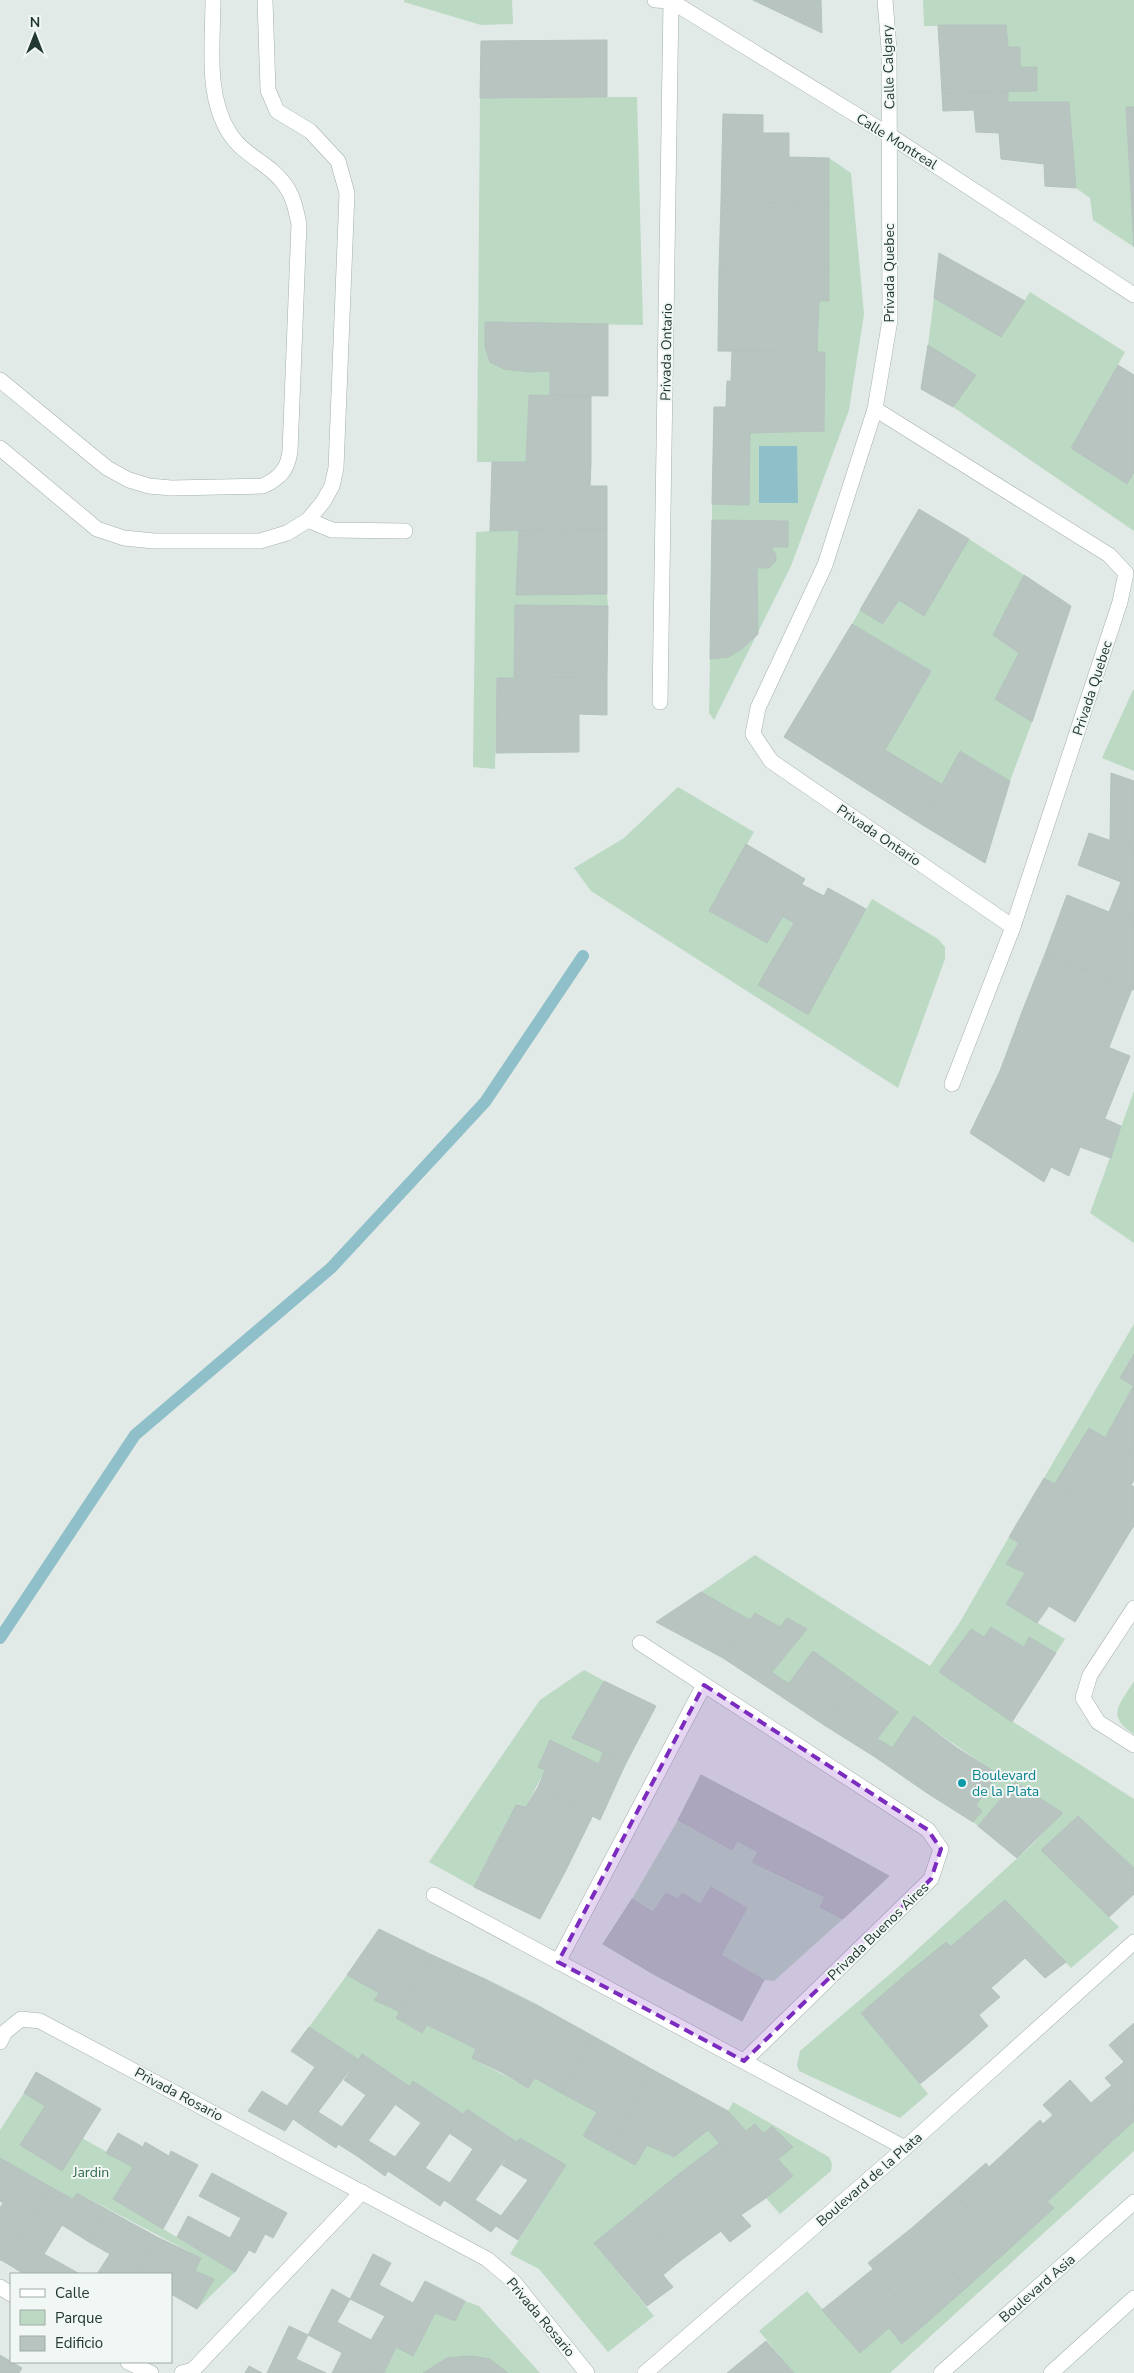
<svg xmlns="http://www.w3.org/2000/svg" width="1134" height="2373" font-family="'Nunito Sans',sans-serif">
  <rect width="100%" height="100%" fill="#e1eae6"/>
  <!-- green -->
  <g fill="#bcd9c4">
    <polygon points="404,0 512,0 513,24 481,25 404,2"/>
    <polygon points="923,0 1134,0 1134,107 1126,107 1134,247 1093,220 1090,198 1076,188 1008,102 1008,92 1037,91 1037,67 1020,67 1020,47 1008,47 1006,25 924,26"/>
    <path d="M637 97 643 325 486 323 485 347 490 362C510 372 528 372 550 371V395H529L526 462H477L480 98Z"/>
    <path d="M829 158 851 173 864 314 849 410 791 566 714 720 709 713 710 659C734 657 741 651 758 634L757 568H769L776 561V555L771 547 788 546 787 521 712 520V504L749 505 750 433 824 430 825 353 817 352 819 301 829 300Z"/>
    <polygon points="1030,292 1125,352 1071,448 1127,484 1134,472 1134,531 953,407 975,375 928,345 934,298 1001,337"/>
    <polygon points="490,531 519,531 516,595 607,594 608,606 515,605 514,678 497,678 495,769 473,767 476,532"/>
    <polygon points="969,539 1024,575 993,635 1019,653 995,699 1032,722 1010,781 960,751 943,785 885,750 931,671 852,624 860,610 884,624 899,600 924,616"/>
    <polygon points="1133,690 1134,690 1134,771 1102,758"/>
    <polygon points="678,787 754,832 709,911 767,943 782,916 794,923 758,985 807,1015 872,899 938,939 945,947 945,959 898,1088 591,891 574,868 624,838"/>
    <polygon points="1134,1091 1134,1243 1090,1213"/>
    <polygon points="1134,1324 1134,1354 1120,1378 1134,1385 1105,1438 1054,1485 1044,1478"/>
    <polygon points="1009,1537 1019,1543 1007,1564 1025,1573 1006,1604 1065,1639 1056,1653 1024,1647 992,1627 984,1637 971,1629 939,1672 988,1706 1134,1799 1134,1868 1078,1816 1041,1850 1119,1927 1071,1968 1005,1900 950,1947 903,1977 861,2013 928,2094 900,2118 799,2071 797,2065 800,2051 896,1969 1034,1843 1062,1813 1015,1782 978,1826 973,1822 982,1811 976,1805 997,1774 915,1717 892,1748 877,1739 898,1712 813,1652 789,1683 781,1679 772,1672 806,1630 787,1618 780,1627 756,1613 750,1620 701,1592 755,1555 930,1666 960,1622"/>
    <polygon points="584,1670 604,1681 573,1737 603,1752 599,1764 550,1740 538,1766 545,1770 526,1807 516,1805 474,1887 429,1862 540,1700"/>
    <path d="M1134 1681V1734C1105 1716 1120 1704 1134 1681Z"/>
    <polygon points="678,1820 732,1850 737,1841 758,1852 753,1862 825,1897 820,1907 843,1919 774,1981 764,1980 721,1955 747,1908 711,1887 700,1904 682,1893 678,1899 666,1893 653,1912 632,1899"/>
    <polygon points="347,1975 379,1993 374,2000 400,2012 396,2018 421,2033 427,2025 476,2049 472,2058 528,2088 535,2078 597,2112 583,2136 647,2145 674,2157 708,2130 720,2143 594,2243 654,2316 608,2352 539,2269 510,2254 566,2165 520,2138 517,2142 467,2109 463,2114 413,2081 409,2086 362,2054 358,2059 309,2027"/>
    <polygon points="24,2093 45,2106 20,2145 82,2138 133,2167 113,2199 235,2272 197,2309 213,2280 195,2271 201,2258 78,2193 73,2199 0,2158 0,2130"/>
    <polygon points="733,2102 829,2157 832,2164 831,2171 780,2214 766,2198 793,2176 778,2159 792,2147 772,2126 764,2133 746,2131 728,2111"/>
    <polygon points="1134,2121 1134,2151 890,2373 794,2373 759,2331 807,2291 860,2353 889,2328 903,2344 1054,2208 1048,2201"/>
    <polygon points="465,2301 479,2306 540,2373 384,2373 396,2347 435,2313 455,2321"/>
  </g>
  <!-- water -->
  <polygon fill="#8fbfc9" points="759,446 797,446 798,503 759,503"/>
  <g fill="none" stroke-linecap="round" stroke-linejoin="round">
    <!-- stream -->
    <polyline stroke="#8fbfc9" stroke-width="12" points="0,1638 135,1435 331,1268 485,1102 583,956"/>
  </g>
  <!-- building -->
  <g fill="#b7c4bf" stroke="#b4c3bd">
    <polygon points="753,0 821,0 822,33"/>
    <polygon points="938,25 1006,25 1008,47 1020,47 1020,67 1037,67 1037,91 942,93"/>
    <polygon points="607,40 607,97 480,98 481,41"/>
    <polygon points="1008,92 1008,102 1069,102 1076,188 1045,186 1044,164 1001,159 999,133 976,132 974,110 943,111 942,93"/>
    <polygon points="1126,107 1134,107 1134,247"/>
    <polygon points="723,114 763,115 763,133 789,133 789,157 829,158 829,204 721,202"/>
    <polygon points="721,202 829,204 829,270 719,269"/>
    <polygon points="939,253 1025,301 1001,337 934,298"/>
    <polygon points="719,269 829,270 829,301 819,301 817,352 718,351"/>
    <polygon points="485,322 608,324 608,396 550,395 550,371 528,372 504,369 490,362 485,347"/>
    <polygon points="928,345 976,375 953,407 921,389"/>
    <polygon points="732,351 825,352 824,431 750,433 749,505 712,504 714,407 726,407 727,381 731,381"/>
    <polygon points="1118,365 1134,375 1134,472 1127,484 1071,448"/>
    <polygon points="529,395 591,396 591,462 526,462"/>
    <polygon points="492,462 591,462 590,486 607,486 607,529 490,531"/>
    <polygon points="919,509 969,539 924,616 899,600 883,624 860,610"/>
    <polygon points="712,520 788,521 788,547 771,547 776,555 776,561 769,568 757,568 758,634 742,649 728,657 710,659"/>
    <polygon points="607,529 607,594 516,595 519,531"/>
    <polygon points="1024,575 1071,606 1032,722 995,699 1019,653 993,635"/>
    <polygon points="515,605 608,606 607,677 514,678"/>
    <polygon points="852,624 931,671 885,750 943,785 921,824 784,737"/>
    <polygon points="607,677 607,715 579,714 579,752 496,753 497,678"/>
    <polygon points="960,751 1010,781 985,863 921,824"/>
    <polygon points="1111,773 1134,781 1134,849 1110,840"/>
    <polygon points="1089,833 1134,849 1134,922 1109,912 1121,882 1078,865"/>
    <polygon points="746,844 805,879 767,943 709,911"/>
    <polygon points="801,884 824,896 828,888 866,909 808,1015 758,985 794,923 782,916"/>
    <polygon points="1067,895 1134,922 1134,990 1045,954"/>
    <polygon points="1045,954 1132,989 1109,1047 1022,1012"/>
    <polygon points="1022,1012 1130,1056 1105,1118 1000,1071"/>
    <polygon points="1000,1071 1121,1126 1111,1158 1080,1147 1069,1176 1051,1167 1044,1182 970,1133"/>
    <polygon points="1134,1354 1134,1386 1120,1378"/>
    <polygon points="1134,1385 1134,1455 1105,1438"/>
    <polygon points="1089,1428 1134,1455 1134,1480 1131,1485 1134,1487 1134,1526 1131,1530 1054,1485"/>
    <polygon points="1044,1478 1131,1530 1096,1588 1009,1537"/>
    <polygon points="1019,1543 1096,1588 1075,1622 1049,1606 1037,1623 1006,1604 1025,1573 1006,1564"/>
    <polygon points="701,1592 750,1620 723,1658 656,1622"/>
    <polygon points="755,1613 780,1627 787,1618 807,1629 772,1672 781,1679 773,1691 723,1658"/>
    <polygon points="991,1627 1024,1647 1029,1637 1056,1653 1012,1722 939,1672 971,1629 984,1637"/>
    <polygon points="813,1651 856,1682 824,1725 773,1691 781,1679 789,1683"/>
    <polygon points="604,1681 656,1706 625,1765 603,1752 572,1738"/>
    <polygon points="856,1682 898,1712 877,1739 885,1743 875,1757 824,1725"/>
    <polygon points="914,1716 957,1748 927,1793 875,1757 885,1743 892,1748"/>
    <polygon points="550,1740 599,1764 603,1752 625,1765 600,1820 538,1787 545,1770 538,1767"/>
    <polygon points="957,1748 998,1774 976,1805 982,1811 973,1822 927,1793"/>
    <polygon points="701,1775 758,1805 732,1850 678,1820"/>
    <polygon points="1015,1782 1063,1813 1017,1858 978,1826"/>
    <polygon points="538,1787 593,1815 565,1872 499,1838 516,1805 526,1807"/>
    <polygon points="758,1805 822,1839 795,1883 752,1862 758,1852 737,1841"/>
    <polygon points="1078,1816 1134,1868 1134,1894 1109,1917 1041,1850"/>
    <polygon points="499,1838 565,1872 540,1919 474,1887"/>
    <polygon points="822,1839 889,1876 843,1919 820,1907 825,1897 795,1883"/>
    <polygon points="711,1887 747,1908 721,1955 764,1980 742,2021 655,1975"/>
    <polygon points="666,1893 678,1899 682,1893 700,1904 655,1975 603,1944 632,1899 653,1912"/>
    <polygon points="1005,1900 1066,1962 1045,1978 1025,1958 991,1988 950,1947"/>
    <polygon points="379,1929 432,1955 400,2012 374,2000 379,1993 347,1975"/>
    <polygon points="946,1942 1000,1997 979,2015 988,2026 962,2049 903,1977"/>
    <polygon points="432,1955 485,1979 452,2037 427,2025 422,2033 396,2018"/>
    <polygon points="903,1977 962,2049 920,2084 861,2013"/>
    <polygon points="485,1979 537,2005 501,2072 472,2058 476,2049 452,2037"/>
    <polygon points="537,2005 593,2036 561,2093 535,2078 528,2088 501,2072"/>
    <polygon points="1134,2023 1134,2110 1105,2078 1124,2062 1109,2045"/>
    <polygon points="309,2027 358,2059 306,2128 293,2119 285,2131 248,2111 262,2091 287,2106 315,2067 291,2051"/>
    <polygon points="593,2036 653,2070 610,2151 583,2136 597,2112 561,2093"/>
    <polygon points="362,2054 409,2086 357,2156 338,2144 336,2148 306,2128 318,2112 342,2127 366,2095 344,2080"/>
    <polygon points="653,2070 728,2111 708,2130 674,2157 647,2145 635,2165 610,2151"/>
    <polygon points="36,2072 101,2109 62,2171 20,2145 45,2106 24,2093"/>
    <polygon points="1070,2080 1091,2103 1111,2086 1134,2110 1134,2121 1094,2158 1043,2105"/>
    <polygon points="413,2081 463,2114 412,2187 388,2171 385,2176 357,2156 367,2140 395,2157 421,2123 396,2105"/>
    <polygon points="467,2109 517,2142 465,2214 444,2200 440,2206 412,2187 425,2168 450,2183 473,2149 449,2133"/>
    <polygon points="728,2111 746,2131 755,2124 764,2133 772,2126 793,2147 778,2159 793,2176 766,2198 708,2130"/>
    <polygon points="1053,2115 1094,2158 1048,2201 1002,2155 1040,2120 1043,2124"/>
    <polygon points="118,2133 143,2147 145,2142 169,2156 171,2151 198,2165 163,2229 113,2199 133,2167 106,2153"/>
    <polygon points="520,2138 566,2165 518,2240 496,2226 491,2232 465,2214 475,2200 501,2216 528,2180 502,2165"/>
    <polygon points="720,2143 766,2198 741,2215 751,2226 730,2242 675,2177"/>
    <polygon points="1002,2155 1054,2208 1006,2252 953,2192 986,2163 989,2167"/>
    <polygon points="0,2158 51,2187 3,2261 0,2260 0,2208 3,2203 0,2201"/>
    <polygon points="212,2173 287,2213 273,2238 265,2234 255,2253 249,2250 235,2272 177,2237 188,2216 230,2238 241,2218 199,2196"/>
    <polygon points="675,2177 721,2231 680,2261 636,2209"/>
    <polygon points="51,2187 73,2199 77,2193 106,2209 89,2242 62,2225 44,2254 71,2269 67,2274 24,2274 3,2261"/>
    <polygon points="953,2192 1006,2252 966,2288 913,2227"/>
    <polygon points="106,2209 157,2237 135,2274 97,2274 110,2254 89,2242"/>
    <polygon points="636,2209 680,2261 663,2275 673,2287 647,2306 594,2243"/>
    <polygon points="913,2227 966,2288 922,2327 868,2263"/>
    <polygon points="157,2237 201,2258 195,2271 214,2279 197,2309 171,2294 171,2274 135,2274"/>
    <polygon points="373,2254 391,2263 379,2285 413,2303 425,2281 465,2301 455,2321 435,2313 424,2335 350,2299"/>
    <polygon points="71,2269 80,2274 67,2274"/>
    <polygon points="873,2269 922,2327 902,2344 889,2328 860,2353 822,2310"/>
    <polygon points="332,2289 350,2299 337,2322 371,2340 385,2316 424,2335 413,2356 396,2347 384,2373 381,2373 308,2335"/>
    <polygon points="289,2326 308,2335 296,2359 326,2373 267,2373"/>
    <polygon points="766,2341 794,2373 727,2373"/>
    <polygon points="342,2353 381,2373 332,2373"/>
    <polygon points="0,2355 22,2368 19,2373 0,2373"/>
    <polygon points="470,2356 490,2359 508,2373 423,2373 447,2358"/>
    <polygon points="249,2366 262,2373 245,2373"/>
  </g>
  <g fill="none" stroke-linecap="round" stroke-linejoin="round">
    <defs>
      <g id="street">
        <polyline points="655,0 671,1 889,135 1134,295"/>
        <polyline points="885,0 889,49 890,320 875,409 825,565 758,708 753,734 771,761 1013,927"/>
        <path d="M0 380 107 468 129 480 149 486 171 488 263 486C280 478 288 469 290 451L299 224C296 211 294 197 285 185 271 164 244 156 230 134 205 96 213 43 213 0"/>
        <polyline points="875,409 1109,555 1126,573 1120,602 1013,927 952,1084"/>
        <polyline points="0,448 97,529 124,538 154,541 260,541 287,533 308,520 323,502 332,486 336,468 347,193 338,161 310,131 277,111 268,90 265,0"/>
        <polyline points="308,520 332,530 405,531"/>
        <polyline points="660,702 671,1"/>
        <polyline points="1134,1608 1090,1675 1083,1698 1098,1722 1134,1745"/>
        <polyline points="640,1643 928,1830 941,1849 931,1879 744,2061"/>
        <polyline points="434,1895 905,2148"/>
        <polyline points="558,1962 704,1685"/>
        <polyline points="0,2042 5,2032 21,2019 40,2021 487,2259 513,2281 587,2373"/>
        <polyline points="0,2287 11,2294"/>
        <polyline points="128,2362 151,2373"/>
        <polyline points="182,2373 193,2370 362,2192"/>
        <polyline points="645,2373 905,2148 1134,1942"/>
      </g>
      <g id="secondary">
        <polyline points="941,2373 1134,2202"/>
        <polyline points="1051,2373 1134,2298"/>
      </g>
    </defs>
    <!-- street casing -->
    <use href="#street" stroke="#a4b1ad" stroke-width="16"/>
    <!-- secondary casing -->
    <use href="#secondary" stroke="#a1b4ae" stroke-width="16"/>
    <!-- street -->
    <use href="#street" stroke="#fff" stroke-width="15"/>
    <!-- secondary -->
    <use href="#secondary" stroke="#fff" stroke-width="15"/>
  </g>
  <!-- marked area -->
  <path fill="#7b2cbf" fill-opacity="0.2" stroke="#7b2cbf" stroke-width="4" stroke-dasharray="10 6" stroke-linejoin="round" d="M704 1685 928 1830 941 1849 931 1879 744 2061 558 1962Z"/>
  <!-- markers -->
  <circle fill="#0f9aa8" stroke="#f1f7f4" stroke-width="2" cx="962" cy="1783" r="5"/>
  <g text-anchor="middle" stroke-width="4" stroke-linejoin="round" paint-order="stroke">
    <!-- street labels -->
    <g font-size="14" fill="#233833" stroke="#f1f7f4">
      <text transform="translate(888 67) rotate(-92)" y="5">Calle Calgary</text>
      <text transform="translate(897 141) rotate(32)" y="5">Calle Montreal</text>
      <text transform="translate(889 273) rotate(-90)" y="5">Privada Quebec</text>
      <text transform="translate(666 352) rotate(-89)" y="5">Privada Ontario</text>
      <text transform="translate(1092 688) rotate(-72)" y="5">Privada Quebec</text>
      <text transform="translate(879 835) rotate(34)" y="5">Privada Ontario</text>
      <text transform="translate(878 1931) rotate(-44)" y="5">Privada Buenos Aires</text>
      <text transform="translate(179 2094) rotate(28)" y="5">Privada Rosario</text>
      <text transform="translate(869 2179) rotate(-41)" y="5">Boulevard de la Plata</text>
      <text transform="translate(1037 2288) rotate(-41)" y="5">Boulevard Asia</text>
      <text transform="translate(541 2317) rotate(50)" y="5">Privada Rosario</text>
    </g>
    <!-- culture labels -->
    <g font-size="14" fill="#0d838f" stroke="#f1f7f4" text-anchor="start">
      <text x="972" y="1780">Boulevard<tspan x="972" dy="16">de la Plata</tspan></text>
    </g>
    <!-- park labels -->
    <g font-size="14" fill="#326a49" stroke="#f1f7f4">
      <text x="91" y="2177">Jardin</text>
    </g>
  </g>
  <!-- legend -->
  <rect x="10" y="2273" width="162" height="90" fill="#f1f7f4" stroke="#9faba7"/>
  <rect x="20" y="2289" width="25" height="8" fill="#ffffff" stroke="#9faba7"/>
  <text x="55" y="2298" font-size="15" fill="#233833">Calle</text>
  <rect x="20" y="2310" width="25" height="15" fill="#bcd9c4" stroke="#9faba7"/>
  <text x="55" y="2323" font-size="15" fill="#233833">Parque</text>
  <rect x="20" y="2336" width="25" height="15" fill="#b7c4bf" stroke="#9faba7"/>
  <text x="55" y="2348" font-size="15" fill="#233833">Edificio</text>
  <!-- north arrow -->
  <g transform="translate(35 35)" stroke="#f1f7f4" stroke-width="4" paint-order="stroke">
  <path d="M0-4L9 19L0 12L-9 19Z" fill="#233833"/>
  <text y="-8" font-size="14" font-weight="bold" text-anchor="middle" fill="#233833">N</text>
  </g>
</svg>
